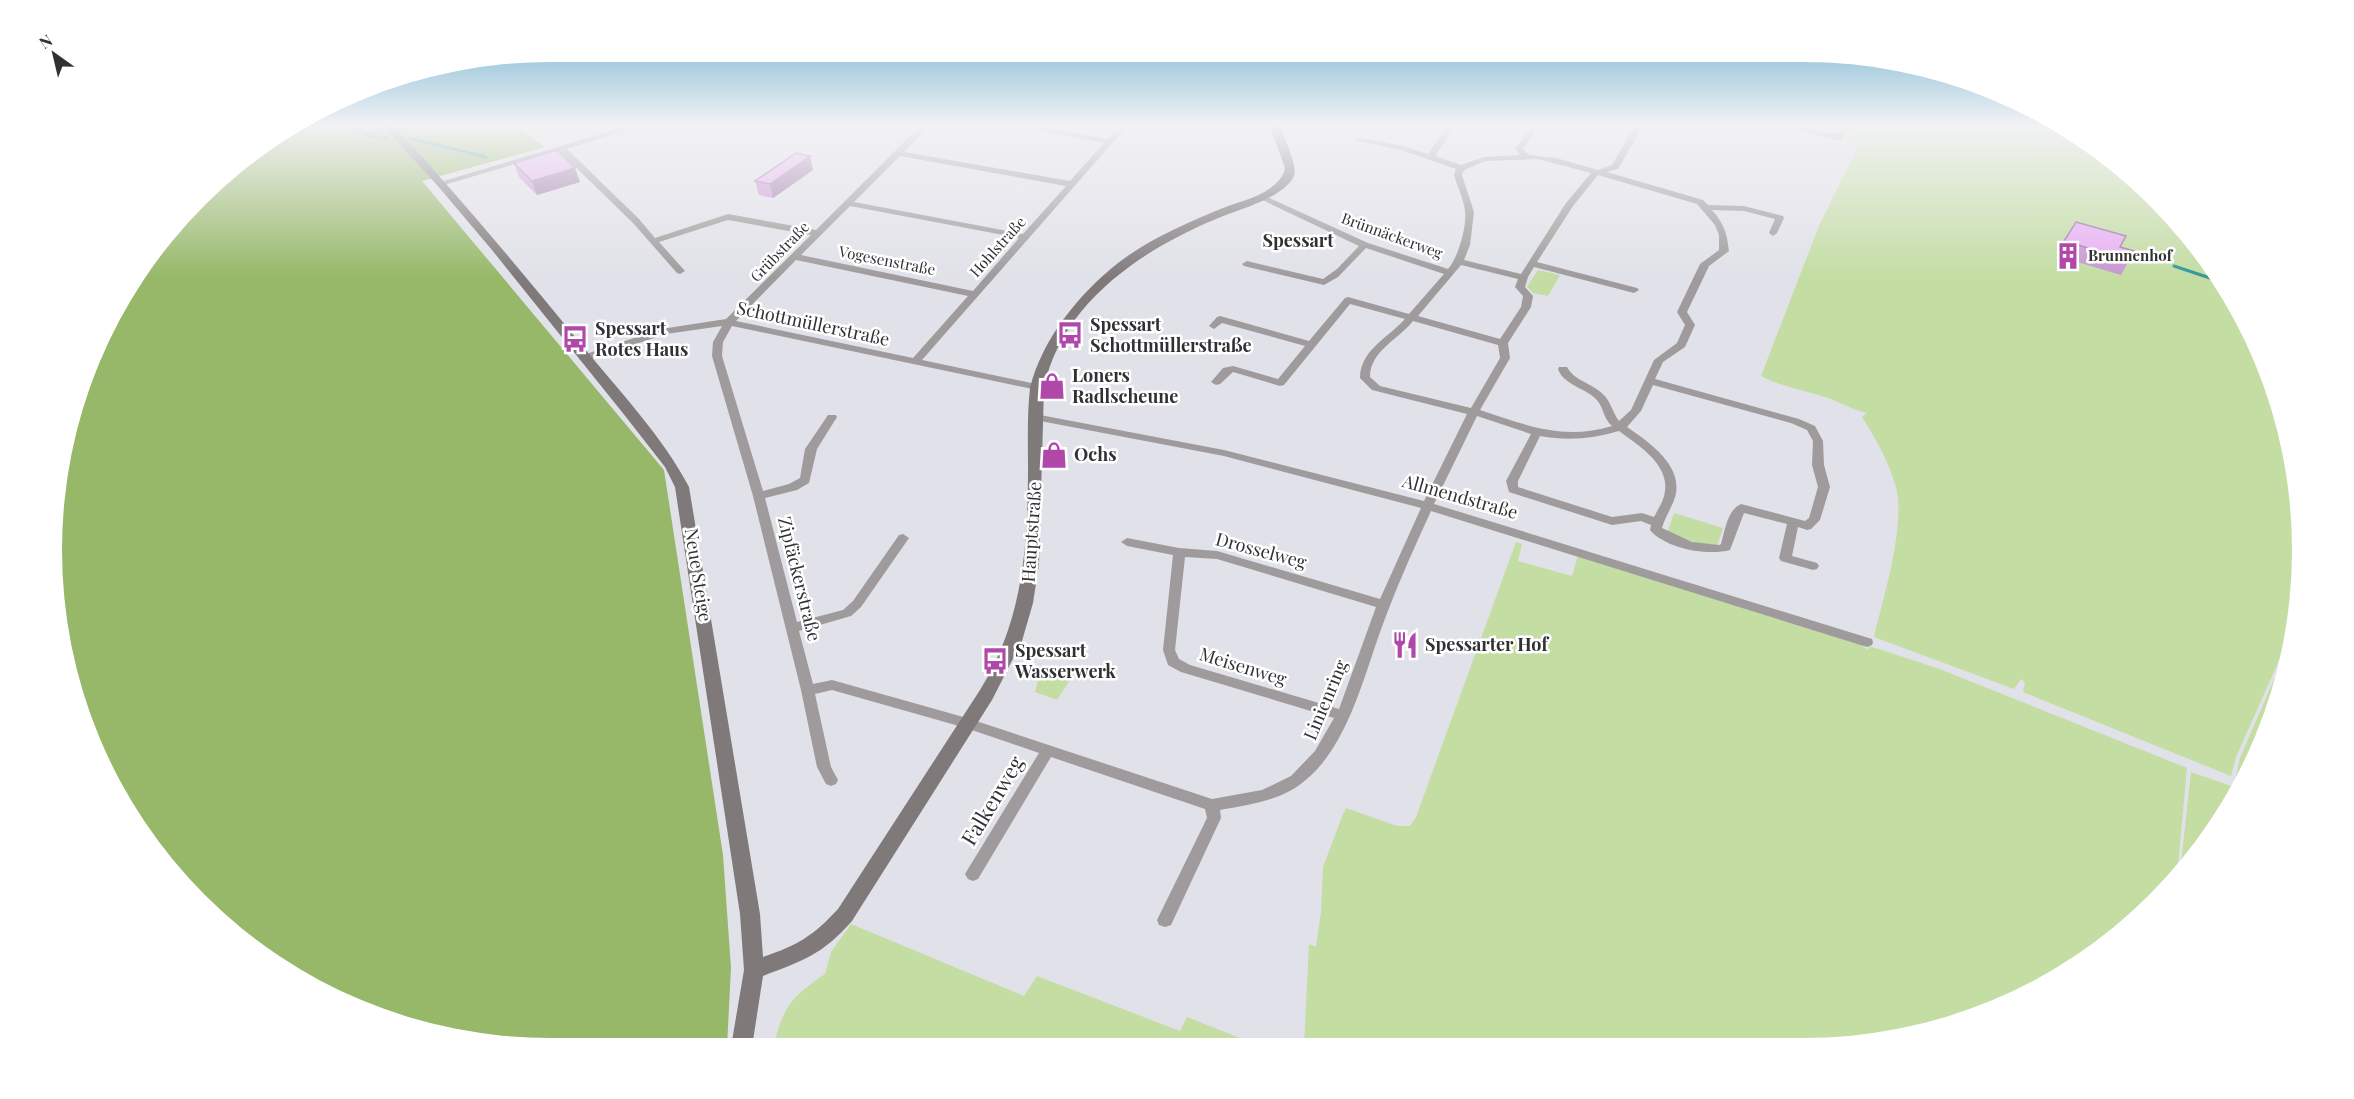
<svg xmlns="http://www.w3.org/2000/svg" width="2354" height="1099" font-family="'Playfair Display',serif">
  <rect width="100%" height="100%" fill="#e1e1e9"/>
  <!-- green -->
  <g fill="#c3dda2">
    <path d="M1852 124H2061L2081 135 2157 197 2219 272 2265 358 2293 452 2303 549 2293 650 2285 647 2236 757 2231 776 2023 692 2025 682 2021 679 2014 689 1874 637C1883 599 1906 525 1896 487 1889 462 1876 439 1862 417L1867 413C1853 410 1842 403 1828 398 1806 391 1782 387 1761 376L1819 226 1859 144 1846 139Z"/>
    <polygon points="1538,270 1560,275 1548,296 1533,293 1527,287"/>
    <polygon points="1674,513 1723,528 1716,549 1667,534"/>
    <polygon points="1516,542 1522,544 1518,561 1572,576 1578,555 1857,642 1868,650 1869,646 1937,668 2187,768 2177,876 2108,945 1996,1010 1870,1044 1304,1046 1309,944 1316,947 1321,912 1323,867 1343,814 1346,808 1397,826 1410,826 1416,817"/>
    <polygon points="2285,654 2291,656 2265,740 2200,853 2180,873 2191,772 2234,787 2240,758"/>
    <polygon points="1049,666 1077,669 1057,700 1035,692 1039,677"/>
    <path d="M851 924 1024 996 1037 976 1180 1031 1187 1017 1260 1046 773 1047C784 1006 790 998 825 974L831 952Z"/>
  </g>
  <!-- forest -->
  <polygon fill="#96b868" points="291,124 513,124 545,147 422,181 664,470 723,855 731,968 727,1047 549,1048 453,1038 359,1010 221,925 118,798 77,709 55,615 61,453 118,301 221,174"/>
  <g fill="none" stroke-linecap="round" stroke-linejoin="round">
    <!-- stream -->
    <g stroke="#32979b" stroke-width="3">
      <polyline points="353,124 355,126"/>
      <polyline points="358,129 368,136 387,138"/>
      <polyline points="409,138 486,157"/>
      <polyline points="2174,266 2225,283"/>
    </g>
    <!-- street -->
    <g fill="#9f9b9c" fill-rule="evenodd">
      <path d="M634 124H647L567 149 639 219 655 238 728 214 816 230 922 124H931L904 152 1070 181 1104 143 1004 124H1023L1108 139 1121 124H1129L922 360 1041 385 1042 387 1041 389 1037 390 732 326 723 342 722 356 763 491 789 484 800 478 805 449 828 415H836L837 417 817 449 809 483 797 490 765 498 797 622 843 610 853 601 899 535 903 534 909 538 861 607 851 616 799 631 813 684 832 680 967 718 1212 799 1262 790 1291 776 1315 751 1334 718 1181 672 1168 665 1163 650 1173 555 1127 546 1121 542 1127 538 1179 548 1217 551 1380 599 1421 508 1224 456 1035 420 1030 417 1035 414 1224 450 1424 501 1467 414 1372 390 1360 378C1360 350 1389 337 1405 319L1350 304 1284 385 1280 386 1233 372 1220 384 1216 385 1211 382 1223 368 1233 366 1278 379 1305 346 1222 323 1214 329 1209 326 1217 317 1220 316 1309 341 1345 298 1348 297 1409 314 1444 274 1366 248 1338 277 1324 285 1244 266 1242 264 1247 261 1323 279 1337 269 1359 246 1256 197 1263 195 1368 243 1448 269C1458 258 1467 227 1465 211 1464 200 1457 186 1454 175L1456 169 1401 150 1355 140 1359 138 1403 146 1428 154 1448 124H1456L1435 156 1461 165 1484 157 1520 155 1515 149 1534 124H1540L1523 149 1529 155 1556 158 1598 170 1612 165 1636 124H1644L1618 169 1607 172 1703 200 1708 205 1744 206 1783 216 1784 218 1777 233 1773 236 1769 233 1775 219 1744 211 1712 210C1724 224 1727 233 1729 251L1709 266 1687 312 1695 325 1685 347 1663 362 1655 379 1799 419 1815 426 1823 441 1824 465 1830 487 1820 520 1811 529 1807 530 1798 527 1792 556 1817 563 1819 566 1817 569 1813 570 1781 561 1779 558 1787 524 1744 513 1730 550C1708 556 1666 549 1650 530L1651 525 1641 521 1612 525 1509 492 1506 481 1531 434 1477 416 1434 504 1872 639 1873 642 1872 645 1867 647 1431 511C1415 546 1399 581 1386 616 1365 669 1350 747 1302 783 1279 801 1248 805 1220 810L1221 818 1171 925 1165 927 1159 925 1157 920 1207 818 1205 809 1051 757 978 879 973 881 968 879 965 874 968 869 1039 753 966 728 832 690 815 694 831 767 838 780 836 784 831 786 826 784 817 767 801 690 753 496 712 356 713 342 722 326 666 334 588 360H580L579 358 580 356 661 329 726 319 811 235 728 220 659 242 685 271 680 274 677 273 633 223 559 151 444 185 437 183ZM900 156 1066 186 1023 234 854 202ZM1538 159 1591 173 1566 203 1521 274 1464 260 1470 245 1474 212 1462 175 1464 170 1485 161ZM1598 175 1697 204 1715 225 1719 235V250L1700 264 1677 312 1685 325 1677 343 1654 360 1631 410 1619 421C1611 410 1611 399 1598 390 1587 382 1573 379 1567 367H1559L1558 369C1563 384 1584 388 1595 398 1604 406 1603 419 1612 426 1564 441 1525 425 1480 410L1510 358 1508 343 1531 307 1533 296 1525 287 1528 277 1534 267 1634 293 1639 290 1637 288 1537 262 1573 206ZM850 206 1019 238 973 291 801 255ZM796 260 968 296 913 358 736 321ZM1461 265 1518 279 1515 287 1523 296 1521 307 1500 339 1418 316ZM1413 321 1498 345 1500 358 1471 408 1380 386 1370 377C1370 351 1399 339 1413 321ZM1653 385 1791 423 1807 430 1813 441 1812 465 1818 487 1809 518 1805 521 1741 504C1727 510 1725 531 1721 544L1719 545 1692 542 1662 528C1665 516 1674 505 1676 493 1681 463 1647 441 1627 427L1641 411ZM1619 431C1638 445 1669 464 1665 491 1664 501 1658 509 1654 517L1642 513 1612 517 1518 487V481L1540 436C1567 441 1593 439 1619 431ZM1185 557 1217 559 1376 607 1339 709 1190 665 1179 659 1175 650Z"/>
      <polygon points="1775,124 1790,124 1836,135 1845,124 1853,124 1841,140 1838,140"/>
    </g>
    <!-- secondary -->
    <path fill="#7f797a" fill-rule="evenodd" d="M381 124H392C459 196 522 272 585 349 621 393 662 436 689 487L760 914 763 957C798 945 813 936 838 909L980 690C1022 623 1028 548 1028 470 1028 443 1027 415 1030 388 1042 339 1079 294 1118 263 1149 239 1187 223 1223 208 1238 202 1256 198 1269 189 1277 183 1283 178 1285 168L1269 124H1279C1283 136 1298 165 1294 176 1284 198 1237 210 1216 219 1141 250 1061 304 1044 388L1039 564 1033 603 1022 641 992 700 852 921C822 955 804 960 763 976L752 1047H731L744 970 740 914 675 487 665 467 626 417 492 250 437 185Z"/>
  </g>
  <!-- wall -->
  <g fill="#c896d1">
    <polygon points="514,163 580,182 537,195 519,177"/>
    <polygon points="813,170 773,198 759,195 755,181"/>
    <polygon points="2064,241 2120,247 2134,251 2121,275 2057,256"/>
  </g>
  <!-- shaded-wall -->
  <g fill="#a27aaa">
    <polygon points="810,156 813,170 773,198 770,184"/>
    <polygon points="575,168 580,182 537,195 532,181"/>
  </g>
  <!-- building -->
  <g fill="#e8aef3" stroke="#a27aaa" stroke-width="1.5">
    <polygon points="557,150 575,168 532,181 514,163"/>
    <polygon points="796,153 810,156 770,184 755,181"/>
    <polygon points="2076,222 2126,236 2120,247 2134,251 2129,260 2064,241"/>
  </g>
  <!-- sky -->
  <linearGradient id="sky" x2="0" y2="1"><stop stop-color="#5fa8c9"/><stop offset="0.45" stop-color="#f2f2f5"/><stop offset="1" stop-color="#f2f2f5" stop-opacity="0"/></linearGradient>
  <rect width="2354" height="278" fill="url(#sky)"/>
  <!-- icons -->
  <defs>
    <symbol id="building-bare" viewBox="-9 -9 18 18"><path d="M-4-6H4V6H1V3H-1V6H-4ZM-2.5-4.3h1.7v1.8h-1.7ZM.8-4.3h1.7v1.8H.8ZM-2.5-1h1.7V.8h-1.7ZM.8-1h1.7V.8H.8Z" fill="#b147a9" stroke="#fff" stroke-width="2.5" paint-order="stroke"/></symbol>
    <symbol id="bus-bare" viewBox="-9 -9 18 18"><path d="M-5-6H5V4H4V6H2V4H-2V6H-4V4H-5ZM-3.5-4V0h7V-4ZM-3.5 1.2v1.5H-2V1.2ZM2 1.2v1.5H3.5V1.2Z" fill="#b147a9" stroke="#fff" stroke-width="2.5" paint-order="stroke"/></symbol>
    <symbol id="shop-bare" viewBox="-9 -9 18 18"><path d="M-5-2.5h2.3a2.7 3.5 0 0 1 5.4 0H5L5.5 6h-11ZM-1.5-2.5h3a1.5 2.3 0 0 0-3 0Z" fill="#b147a9" stroke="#fff" stroke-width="2.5" paint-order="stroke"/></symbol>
    <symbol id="restaurant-bare" viewBox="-9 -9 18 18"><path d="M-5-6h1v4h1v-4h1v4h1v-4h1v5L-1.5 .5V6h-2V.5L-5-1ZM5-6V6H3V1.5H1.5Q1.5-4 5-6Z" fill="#b147a9" stroke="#fff" stroke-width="2.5" paint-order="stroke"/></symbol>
  </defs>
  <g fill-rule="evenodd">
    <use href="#building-bare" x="2049" y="237" width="38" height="38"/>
    <use href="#bus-bare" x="1051" y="316" width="38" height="38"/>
    <use href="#bus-bare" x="556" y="320" width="38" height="38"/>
    <use href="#shop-bare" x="1033" y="367" width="38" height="38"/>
    <use href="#shop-bare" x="1035" y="436" width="38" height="38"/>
    <use href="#restaurant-bare" x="1386" y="626" width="38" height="38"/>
    <use href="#bus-bare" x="976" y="642" width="38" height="38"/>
  </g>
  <g text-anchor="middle" stroke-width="5" stroke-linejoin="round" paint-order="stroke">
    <!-- far-street labels -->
    <g font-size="15" fill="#313134" stroke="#fff">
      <text transform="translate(1392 236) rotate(20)" y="5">Brünnäckerweg</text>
      <text transform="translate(998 247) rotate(-48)" y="5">Hohlstraße</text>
      <text transform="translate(780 252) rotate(-46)" y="5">Grübstraße</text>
      <text transform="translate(887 261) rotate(11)" y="5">Vogesenstraße</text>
    </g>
    <!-- far-poi labels -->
    <g font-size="15" font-weight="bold" fill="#313134" stroke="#fff" text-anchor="start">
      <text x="2088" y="261">Brunnenhof</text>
    </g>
    <!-- far-quarter labels -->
    <g font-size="18" font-weight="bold" fill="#313134" stroke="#fff">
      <text x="1298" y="247">Spessart</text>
    </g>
    <!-- street labels -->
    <g font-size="18" fill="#313134" stroke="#fff">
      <text transform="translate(813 324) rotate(12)" y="6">Schottmüllerstraße</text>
      <text transform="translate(1460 497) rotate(16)" y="6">Allmendstraße</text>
      <text transform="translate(1032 532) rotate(-86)" y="6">Hauptstraße</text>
      <text transform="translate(1261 551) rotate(15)" y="6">Drosselweg</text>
      <text transform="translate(698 575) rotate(81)" y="6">Neue Steige</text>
      <text transform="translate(799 579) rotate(76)" y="6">Zipfäckerstraße</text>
      <text transform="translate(1243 667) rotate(17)" y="6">Meisenweg</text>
      <text transform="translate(1326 700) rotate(-67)" y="6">Linienring</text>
    </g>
    <!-- poi labels -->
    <g font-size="18" font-weight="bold" fill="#313134" stroke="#fff" text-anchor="start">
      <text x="1090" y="331">Spessart<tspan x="1090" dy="21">Schottmüllerstraße</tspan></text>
      <text x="595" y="335">Spessart<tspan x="595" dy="21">Rotes Haus</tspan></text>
      <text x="1072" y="382">Loners<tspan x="1072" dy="21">Radlscheune</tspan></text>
      <text x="1074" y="461">Ochs</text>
      <text x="1425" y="651">Spessarter Hof</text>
      <text x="1015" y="657">Spessart<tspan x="1015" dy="21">Wasserwerk</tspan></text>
    </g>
    <!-- near-street labels -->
    <g font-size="21" fill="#313134" stroke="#fff">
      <text transform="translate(993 801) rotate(-59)" y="7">Falkenweg</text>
    </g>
  </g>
  <!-- crop -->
  <path d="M0 0H2354V1099H0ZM550 62H1804A488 488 0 0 1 2292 550V550A488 488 0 0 1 1804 1038H550A488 488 0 0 1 62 550V550A488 488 0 0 1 550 62Z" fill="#fff" fill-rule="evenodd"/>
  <!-- north arrow -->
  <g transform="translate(54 54) rotate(326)" stroke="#ffffff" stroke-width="4.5" paint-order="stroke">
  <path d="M0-4.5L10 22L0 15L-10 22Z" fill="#313134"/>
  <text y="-9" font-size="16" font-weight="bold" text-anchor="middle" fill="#313134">N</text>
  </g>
</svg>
